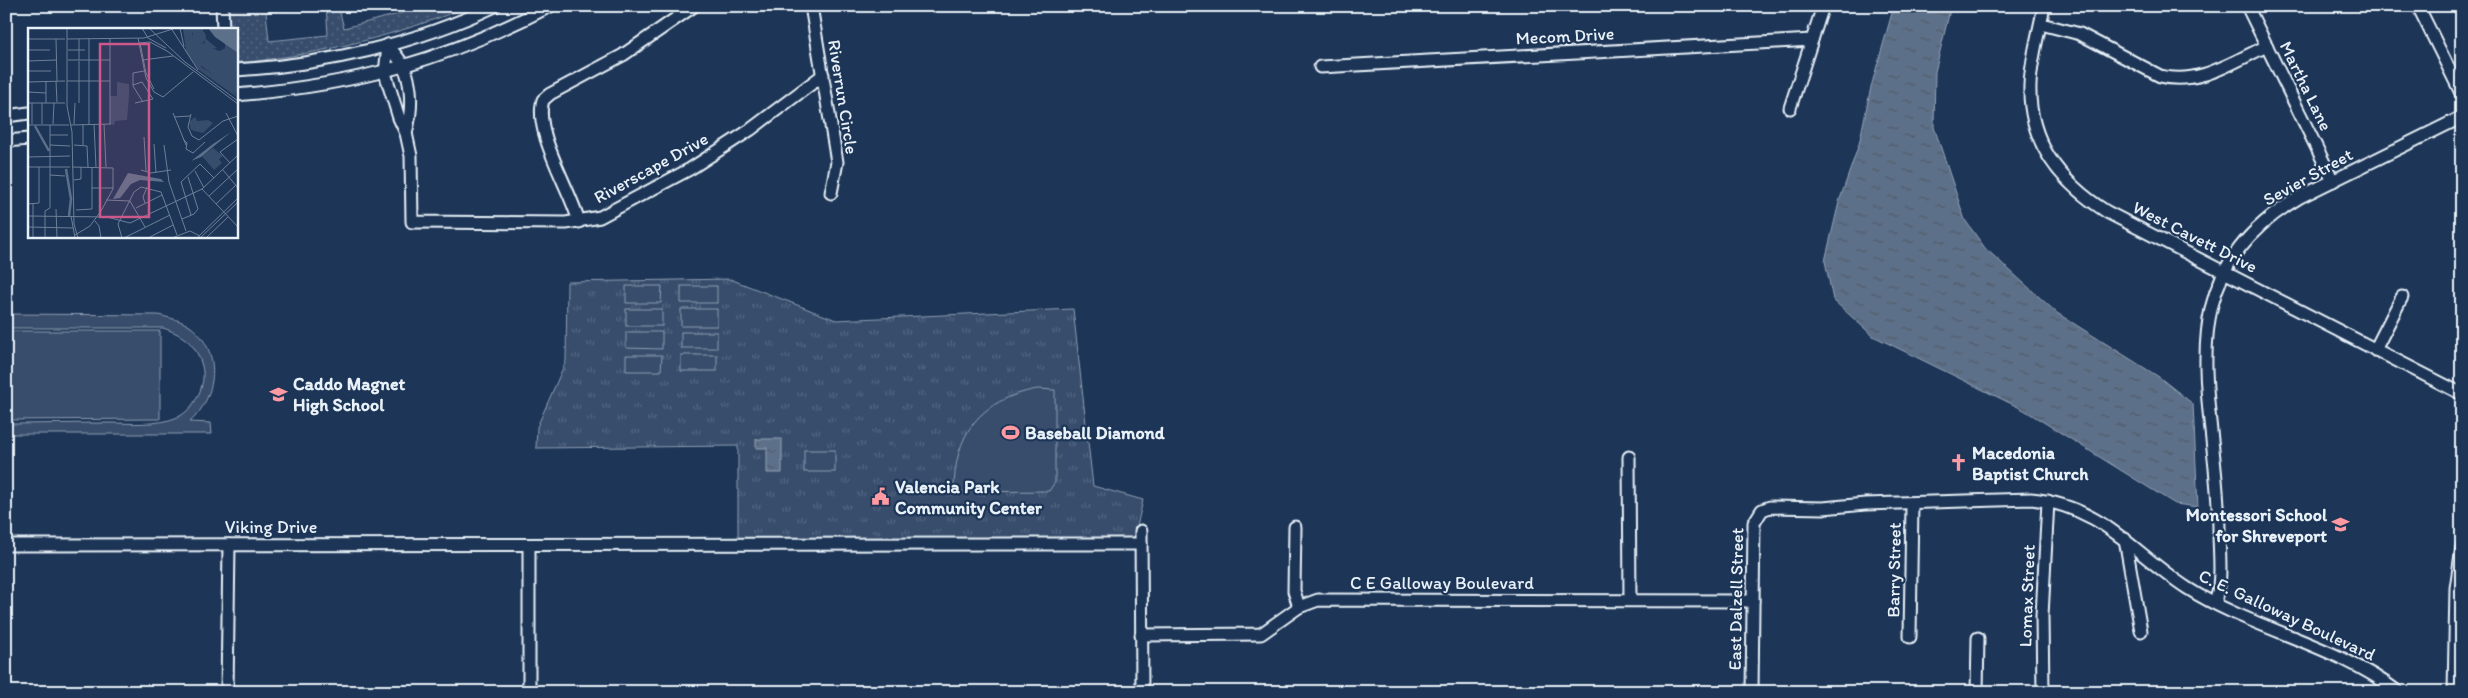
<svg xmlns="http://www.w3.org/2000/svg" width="2468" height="698" font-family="Itim,sans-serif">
  <defs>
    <pattern id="grass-dots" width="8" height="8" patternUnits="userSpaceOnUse" patternTransform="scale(1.25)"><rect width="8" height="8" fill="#374d6c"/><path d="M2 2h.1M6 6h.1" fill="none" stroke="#546782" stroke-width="1.8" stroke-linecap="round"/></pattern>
    <pattern id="park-tufts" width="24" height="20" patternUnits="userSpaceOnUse" patternTransform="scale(1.25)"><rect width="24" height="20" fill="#374d6c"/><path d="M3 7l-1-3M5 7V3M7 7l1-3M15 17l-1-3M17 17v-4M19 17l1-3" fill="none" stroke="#546782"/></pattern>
    <pattern id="water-ripples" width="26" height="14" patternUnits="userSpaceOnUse" patternTransform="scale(1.25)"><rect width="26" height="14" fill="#5d7089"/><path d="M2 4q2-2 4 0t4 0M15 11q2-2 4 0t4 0" fill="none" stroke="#505a66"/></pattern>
  </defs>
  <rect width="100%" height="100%" fill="#1d3557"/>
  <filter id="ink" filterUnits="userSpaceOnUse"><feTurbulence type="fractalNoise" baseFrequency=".02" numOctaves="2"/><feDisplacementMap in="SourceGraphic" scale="10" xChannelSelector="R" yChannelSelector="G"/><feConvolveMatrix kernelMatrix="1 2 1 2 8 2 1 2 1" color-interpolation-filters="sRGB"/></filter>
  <g filter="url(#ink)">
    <!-- grass -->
    <path fill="url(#grass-dots)" stroke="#909fb2" d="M231 6H262L265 8 323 6 266 12 269 41 328 35 326 6H338L344 28 410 11 409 6H470C398 35 325 53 248 62H236V29H230L229 12Z"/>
    <!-- park -->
    <polygon fill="url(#park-tufts)" stroke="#909fb2" points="730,279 836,320 1073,309 1093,486 1143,500 1133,544 738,545 738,446 536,448 537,427 566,361 567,282"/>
    <!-- pitch -->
    <g fill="#374d6c" stroke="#909fb2">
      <polygon points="626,286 662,286 661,303 626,303"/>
      <rect x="681" y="286" width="36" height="17"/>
      <rect x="626" y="309" width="36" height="17"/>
      <rect x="681" y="309" width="36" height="17"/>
      <path d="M6 314 158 315C170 318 181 320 191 327 223 352 217 397 190 422L211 423 212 434H6V424C41 424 75 423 109 423 131 423 157 426 178 417 195 409 207 384 202 366 196 344 184 335 163 328H6Z"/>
      <polygon points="6,331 160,331 160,419 6,420"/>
      <polygon points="626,332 662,332 662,349 626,348"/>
      <rect x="681" y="332" width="36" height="16"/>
      <polygon points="626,355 662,355 661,371 626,371"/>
      <rect x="681" y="355" width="36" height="16"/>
      <path d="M1037 389 1055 390V482L1049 491 954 492C954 434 979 400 1037 389Z"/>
      <rect x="804" y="450" width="31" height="22"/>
    </g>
    <!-- water -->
    <g fill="url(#water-ripples)" stroke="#95a4b5">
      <polygon points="1894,6 1951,6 1935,72 1934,127 1965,220 1985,248 2057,313 2159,377 2193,404 2198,507 2175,504 2024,410 1873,336 1833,300 1825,261 1839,202 1859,144 1871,87"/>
      <polygon points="756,439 782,439 782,473 767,473 767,448 756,448"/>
    </g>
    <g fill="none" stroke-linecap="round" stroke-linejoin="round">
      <defs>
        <g id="minor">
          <polyline points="222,6 223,29"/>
          <polyline points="811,6 837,162 831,193"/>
          <path d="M2044 6C2039 32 2031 59 2030 85 2028 142 2061 183 2107 212L2462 394"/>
          <polyline points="2247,6 2333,181"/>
          <polyline points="2418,6 2462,95"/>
          <path d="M2041 24 2080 34 2160 76C2199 86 2232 62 2267 46"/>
          <polyline points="388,45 385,73 399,118 406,133 411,156 412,222 566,223 600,217 690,169 750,130 823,75"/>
          <path d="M388 45C393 52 400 59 404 67 413 87 412 112 406 133"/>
          <polyline points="1320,67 1812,40"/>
          <path d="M236 70C324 65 415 44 495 6"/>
          <path d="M236 95C355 85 444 61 550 6"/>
          <polyline points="1790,108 1823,6"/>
          <polyline points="6,116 29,113"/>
          <polyline points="6,141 29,139"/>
          <path d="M579 222C571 190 533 132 543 100L550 94 623 55 694 6"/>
          <polyline points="2375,350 2402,297"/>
          <polyline points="1629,457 1630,600"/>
          <polyline points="1295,527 1294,591 1299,607"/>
          <polyline points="1141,531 1142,692"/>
          <polyline points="2125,539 2141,631"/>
          <polyline points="6,545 1141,544"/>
          <polyline points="529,545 529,692"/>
          <path d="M2215 603C2223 581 2219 554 2219 531 2218 399 2159 280 2300 197L2462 117"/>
          <polyline points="1141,635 1261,634 1299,607 1318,600 1753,601"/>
          <polyline points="1910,637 1912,504"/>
          <polyline points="227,692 229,545"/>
          <path d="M1752 692 1754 523 1762 510 1770 507 1823 508 1865 504 2031 499C2102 506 2132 552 2187 588 2251 629 2338 645 2398 692"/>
          <polyline points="1977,692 1978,638"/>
          <polyline points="2043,692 2042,616 2048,501"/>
          <polyline points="2454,692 2456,588 2462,547"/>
        </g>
      </defs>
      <!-- minor casing -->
      <use href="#minor" stroke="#e8f1f8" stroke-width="15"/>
      <!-- minor -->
      <use href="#minor" stroke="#1d3557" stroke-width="11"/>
    </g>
  </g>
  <!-- icons -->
  <defs>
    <symbol id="school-bare" viewBox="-9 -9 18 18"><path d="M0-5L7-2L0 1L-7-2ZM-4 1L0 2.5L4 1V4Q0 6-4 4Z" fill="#ff9aa2" stroke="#1d3557" stroke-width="2.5" paint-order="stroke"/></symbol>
    <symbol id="stadium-bare" viewBox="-9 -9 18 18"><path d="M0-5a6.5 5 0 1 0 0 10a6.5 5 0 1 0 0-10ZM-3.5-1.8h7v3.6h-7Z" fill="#ff9aa2" stroke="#1d3557" stroke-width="2.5" paint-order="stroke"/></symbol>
    <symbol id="church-bare" viewBox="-9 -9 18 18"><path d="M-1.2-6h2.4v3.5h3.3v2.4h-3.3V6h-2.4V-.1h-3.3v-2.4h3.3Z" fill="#ff9aa2" stroke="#1d3557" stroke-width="2.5" paint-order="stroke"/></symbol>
    <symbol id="civic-bare" viewBox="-9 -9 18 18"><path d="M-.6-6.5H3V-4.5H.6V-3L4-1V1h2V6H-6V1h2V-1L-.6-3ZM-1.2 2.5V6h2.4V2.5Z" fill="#ff9aa2" stroke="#1d3557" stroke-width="2.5" paint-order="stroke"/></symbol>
  </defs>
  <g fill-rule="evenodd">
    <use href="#school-bare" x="266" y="382" width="25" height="25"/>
    <use href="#stadium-bare" x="998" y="420" width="25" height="25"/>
    <use href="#church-bare" x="1946" y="450" width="25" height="25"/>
    <use href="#civic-bare" x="868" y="484" width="25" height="25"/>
    <use href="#school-bare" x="2328" y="512" width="25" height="25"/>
  </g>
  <g text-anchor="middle" stroke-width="4.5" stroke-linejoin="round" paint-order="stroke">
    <!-- street labels -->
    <g font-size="18" fill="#e8f1f8" stroke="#1d3557">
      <text transform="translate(1565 36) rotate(-3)" y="6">Mecom Drive</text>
      <text transform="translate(2306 86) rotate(64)" y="6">Martha Lane</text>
      <text transform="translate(843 97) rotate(81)" y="6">Riverrun Circle</text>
      <text transform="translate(651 168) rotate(-29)" y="6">Riverscape Drive</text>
      <text transform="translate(2308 177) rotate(-29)" y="6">Sevier Street</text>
      <text transform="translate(2195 237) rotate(27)" y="6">West Cavett Drive</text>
      <text x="271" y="533">Viking Drive</text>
      <text transform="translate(1894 570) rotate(-89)" y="6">Barry Street</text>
      <text x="1442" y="589">C E Galloway Boulevard</text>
      <text transform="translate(2027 596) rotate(-88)" y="6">Lomax Street</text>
      <text transform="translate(1736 599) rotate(-89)" y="6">East Dalzell Street</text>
      <text transform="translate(2287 615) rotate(25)" y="6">C. E. Galloway Boulevard</text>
    </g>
    <!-- poi labels -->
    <g font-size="18" font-weight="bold" fill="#e8f1f8" stroke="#1d3557" text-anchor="start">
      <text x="293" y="390">Caddo Magnet<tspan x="293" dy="21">High School</tspan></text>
      <text x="1025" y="439">Baseball Diamond</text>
      <text x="1972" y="459">Macedonia<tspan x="1972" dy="21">Baptist Church</tspan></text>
      <text x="895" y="493">Valencia Park<tspan x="895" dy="21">Community Center</tspan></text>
      <text x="2327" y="521" text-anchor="end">Montessori School<tspan x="2327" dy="21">for Shreveport</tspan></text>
    </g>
  </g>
  <!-- overview -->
  <g transform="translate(28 28)">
    <rect width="210" height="210" fill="#1d3557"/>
    <path d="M155 0H176L174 4 164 5 165 11 171 16 177 15V10L189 20 173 23V39L203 58 210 70 171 42 158 24ZM167 89 169 93 180 92 185 95 175 105 163 102 161 94Z" fill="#374d6c"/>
    <path d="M197 14 210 25V67L165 31 164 26 173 23 183 20 192 23 197 20Z" fill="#374d6c"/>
    <path d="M164 9a7 7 0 1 1 14 0a7 7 0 1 1-14 0ZM89 54 101 56V68L99 92 87 93 86 97 82 96V68H89ZM185 120 195 128 191 131 194 135 186 142 174 128Z" fill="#374d6c"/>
    <path d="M180 0H210V25L187 9ZM203 104 173 129 163 133 185 116ZM100 145 133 151 136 154 112 152 103 156 92 170 85 171Z" fill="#5d7089"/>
    <path fill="none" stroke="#5d7089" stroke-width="2.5" d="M7 98 21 123M38 141 43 171 41 188"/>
    <path fill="none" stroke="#6e8097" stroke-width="1" d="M39 0V78L44 104 46 196 50 210M114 0 120 10 138 20M121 0 157 34 210 73M143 0 170 42M152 0 156 19M110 10 118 50 126 64 135 69M0 11H37M28 11 29 53M39 11 116 10 148 0M51 11V32M82 11V96M111 15 122 14 139 23 210 76M112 15 118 45 126 61M0 22H22M40 22H57M40 32H82M72 32V66M115 32 145 28M0 33 28 32M51 33V75M0 43H23M28 53 29 74M39 53H82M0 54 37 53M18 54V75M105 57 114 54 125 71 107 75M0 64 18 65M135 69 165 44M115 74 105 58V45L116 43M0 75H37M4 75V96M14 75V96M72 80V96M145 85 158 117M198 85 210 108M163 86 160 99 164 108 171 112 195 93 210 88M146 89 162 88M25 96 26 75M46 96 47 75M55 96V117M61 96V11M66 96 68 139M76 96 78 139M0 97H41M43 97 83 96M22 107H40M116 109 118 143M155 111 159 115 158 121 165 125 177 114M126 116 128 145M22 117 42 118M46 117 59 118 60 139M136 117 141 154 158 203M0 129 42 128M202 135 192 124 210 111M0 139H42M44 139 85 140V161L73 183 62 198 47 207M113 142 123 145 143 142M195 142 210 160M167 143 176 160M22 147 37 148M46 152 53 151V139M64 160H85M174 161 210 199M181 168 210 141M78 172 102 173 117 199M117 175 115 169 119 159M0 176 11 175V139M188 176 208 157M108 180 134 167M28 181 29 210M48 182 64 181V139M163 187 153 154 172 136 186 150M0 188 79 189 102 195 174 161 210 127M43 188 47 210M154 191 166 186 170 181 160 149M67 193 71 198 73 210M0 199 45 200M5 210V176M17 210V183L22 180V97M94 210 90 196 106 164 113 159 133 164 149 207M96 210 142 187M120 210 145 197M144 210 162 203 172 208M169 210 210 170M172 210 210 174M178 210 200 189"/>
    <path fill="#cd598a" fill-opacity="0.15" stroke="#cd598a" stroke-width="2.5" d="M72 16H121V189H72Z"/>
    <rect width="210" height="210" fill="none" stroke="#e8f1f8" stroke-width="2.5"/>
  </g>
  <!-- margin -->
  <rect width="2468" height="698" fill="none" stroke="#1d3557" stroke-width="25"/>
  <rect x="12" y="12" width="2443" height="673" fill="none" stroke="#e8f1f8" stroke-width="2" filter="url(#ink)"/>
</svg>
